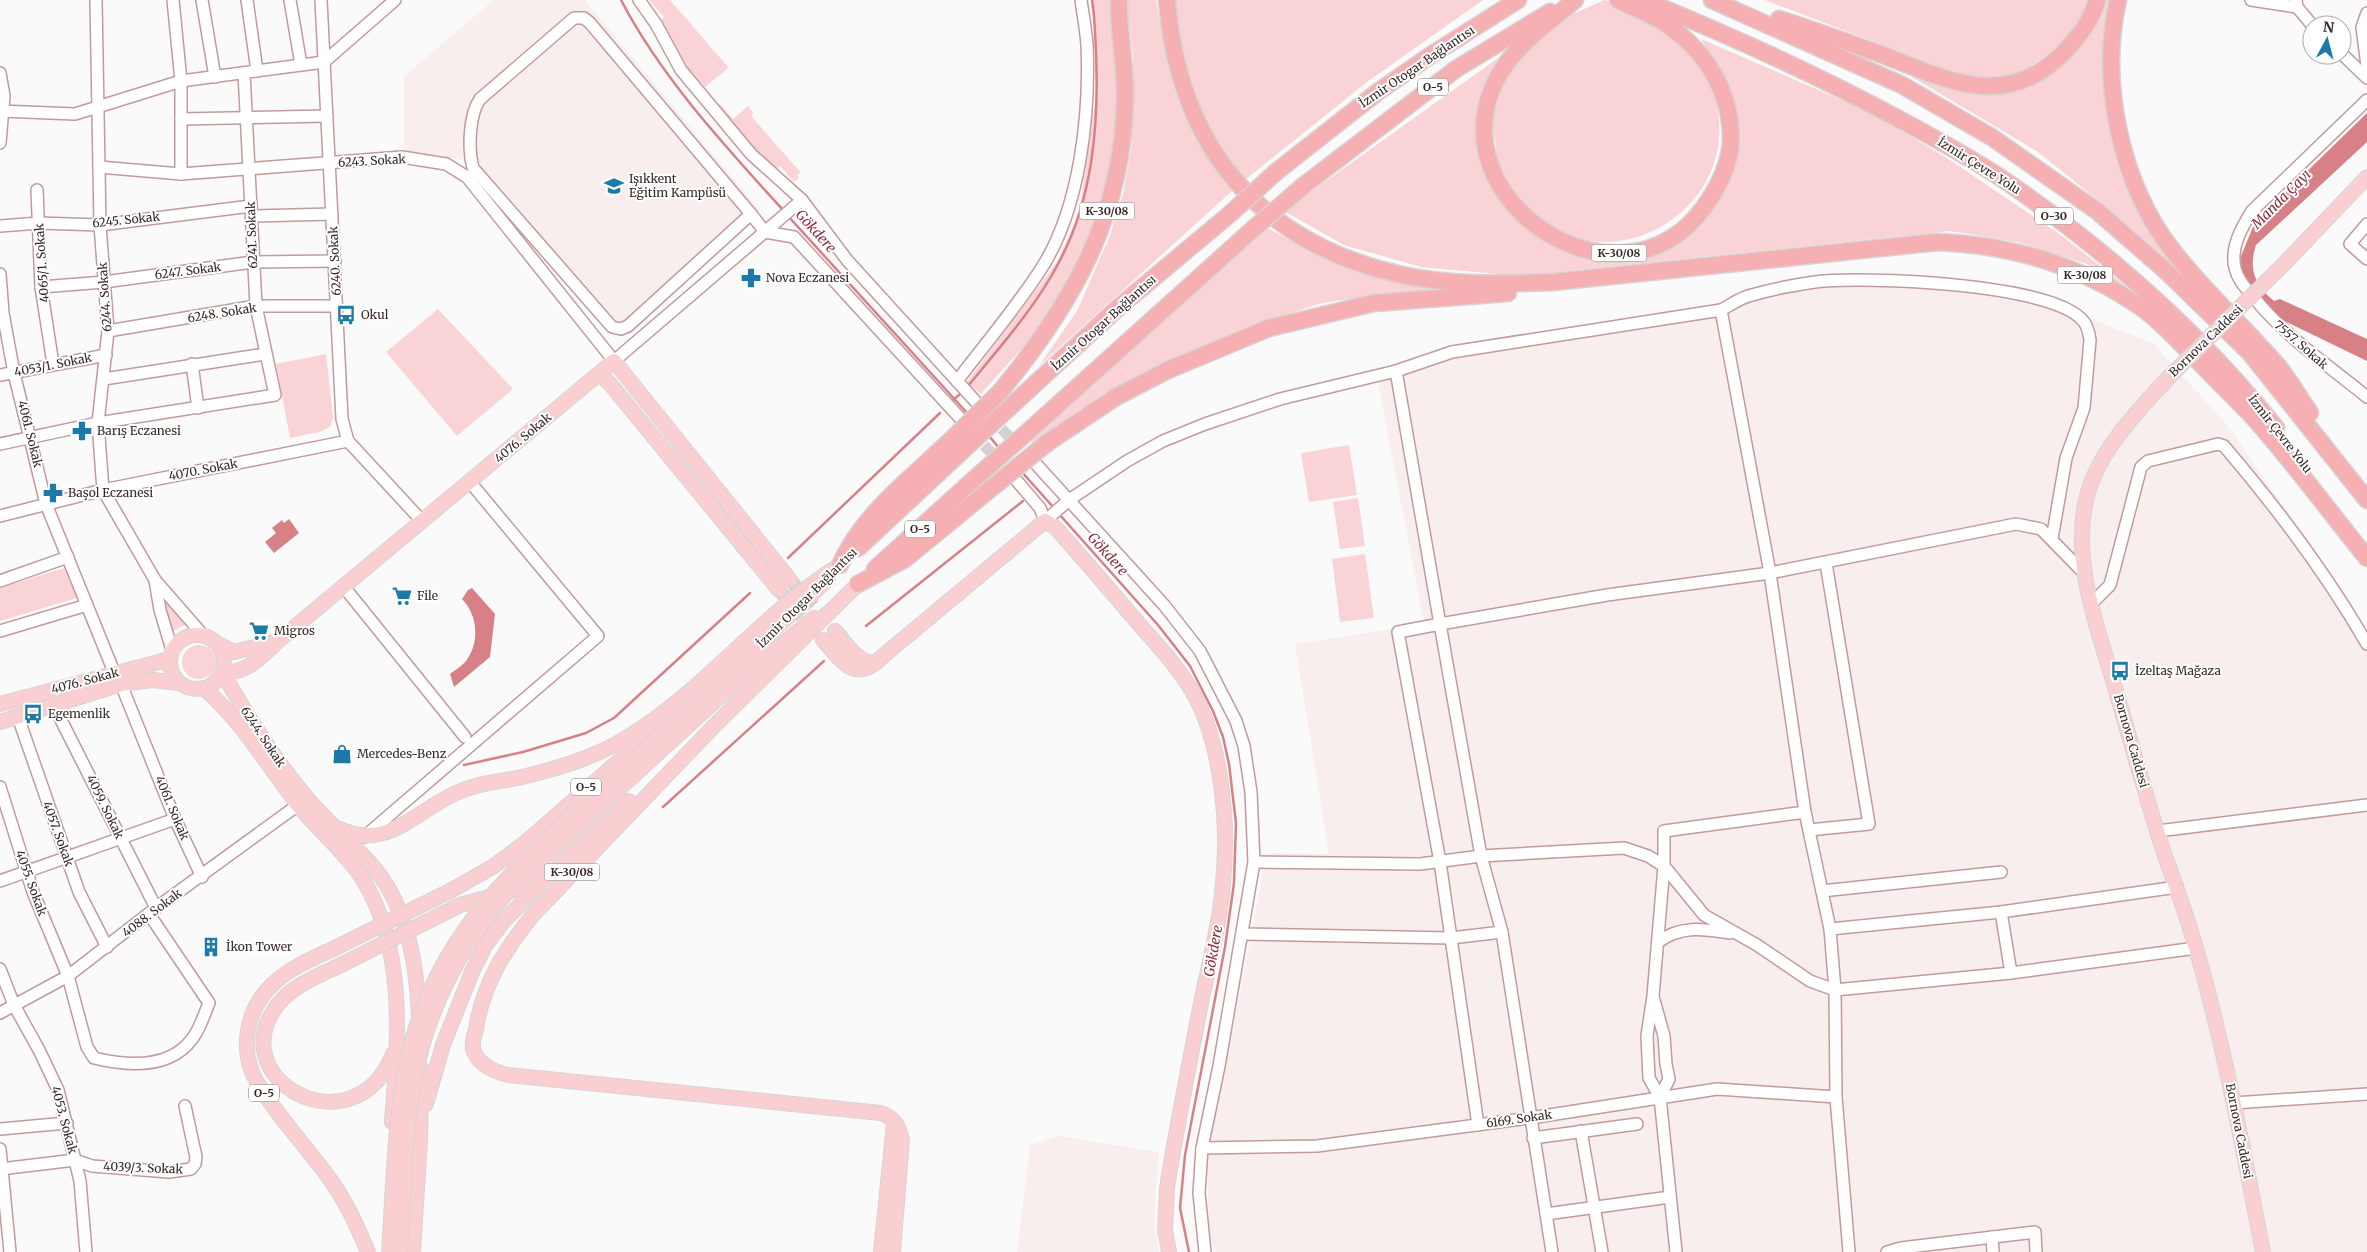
<svg xmlns="http://www.w3.org/2000/svg" width="2367" height="1252" font-family="Merriweather,serif">
  <rect width="100%" height="100%" fill="#fafafa"/>
  <!-- built -->
  <g fill="#f9eeee">
    <polygon points="494,0 585,0 760,211 629,335 466,160 404,154 404,76"/>
    <polygon points="1817,285 1993,292 2064,308 2154,344 2228,426 2367,627 2367,1252 1216,1252 1209,1234 1207,1161 1267,853 1329,854 1295,644 1424,624 1378,382 1451,357 1714,317 1749,300"/>
    <polygon points="1059,1136 1159,1152 1154,1223 1159,1252 1017,1252 1030,1145"/>
  </g>
  <!-- green -->
  <g fill="#f9d3d5">
    <polygon points="649,0 670,0 728,67 727,69 705,87 676,55 659,22 664,17"/>
    <polygon points="1093,0 1112,0 1118,92 1115,141 1104,190 1084,249 1048,319 981,394 966,383 1057,262 1079,214 1097,90"/>
    <path d="M1126 0H1156C1162 35 1167 72 1180 105 1192 136 1212 164 1232 191L1039 366 1077 311 1109 238 1123 194 1131 150 1134 108 1133 55Z"/>
    <path d="M1174 0H1483L1367 82 1246 179C1198 122 1182 73 1174 0Z"/>
    <path d="M1604 0C1620 3 1650 21 1664 31 1671 36 1679 41 1685 46 1700 59 1710 80 1715 98 1745 208 1612 288 1529 212 1516 201 1503 186 1498 170 1496 163 1496 154 1496 147 1495 138 1492 126 1493 117 1496 86 1517 53 1540 33 1558 19 1583 10 1604 0Z"/>
    <path d="M1765 0H2089C2073 41 2031 76 1986 80 1964 81 1924 62 1903 53 1857 35 1811 18 1765 0Z"/>
    <polygon points="2102,0 2112,0 2126,177 2170,262 2115,214 2038,152 1897,68 1948,87 1982,94 2015,88 2035,81"/>
    <polygon points="1701,39 1874,114 1953,162 2065,238 2133,292 2087,264 2017,242 1950,231 1519,276 1421,267 1344,245 1284,211 1508,51 1481,152 1486,172 1497,192 1567,250 1594,258 1622,257 1711,209 1735,105 1729,86"/>
    <polygon points="720,104 733,119 748,106 753,113 751,116 801,173 797,175 799,178 794,182 780,166 774,173 717,107"/>
    <path d="M1268 228C1334 266 1384 282 1459 291L1378 295 1322 303 1265 321 1213 341 1131 381 1033 444 1030 441Z"/>
    <polygon points="438,309 513,389 457,436 386,352"/>
    <polygon points="326,354 333,418 330,427 320,432 290,438 276,364"/>
    <polygon points="1349,445 1357,495 1309,502 1301,453"/>
    <polygon points="1358,498 1365,546 1340,549 1333,502"/>
    <polygon points="1365,554 1374,618 1340,622 1332,559"/>
    <polygon points="64,568 77,598 0,621 0,588"/>
    <polygon points="162,593 186,624 172,632"/>
    <circle cx="199" cy="662" r="17"/>
  </g>
  <!-- water -->
  <g fill="#d78187">
    <path d="M2367 113V142L2256 245C2248 269 2255 286 2274 301L2280 299 2367 339V361L2274 316 2242 279 2241 256 2255 222Z"/>
    <polygon points="289,519 299,533 274,553 265,542 276,533 272,528 282,520 284,523"/>
    <path d="M472 588 495 614 490 657 454 687 450 674C455 670 462 666 466 661 480 643 478 615 462 599L468 590Z"/>
  </g>
  <g fill="none" stroke-linecap="round" stroke-linejoin="round">
    <!-- stream -->
    <g stroke="#d78187" stroke-width="2.5">
      <path d="M621 0C661 77 725 146 783 210"/>
      <polyline points="788,216 968,414"/>
      <path d="M968 386C999 348 1035 308 1058 264 1093 200 1099 124 1096 53 1095 35 1095 17 1092 0"/>
      <polyline points="951,402 960,394"/>
      <polyline points="989,436 1000,449"/>
      <polyline points="1021,471 1054,508"/>
      <polyline points="1059,514 1158,625 1190,666 1213,711 1223,737 1229,764 1236,823 1234,883 1225,947 1185,1155 1180,1208 1189,1252"/>
      <polyline points="788,558 940,413"/>
      <polyline points="866,626 1023,501"/>
      <polyline points="464,765 523,752 586,733 614,718 750,593"/>
      <polyline points="663,807 824,661"/>
    </g>
    <!-- minor-tunnel -->
    <g stroke="#d3d0d0" stroke-width="11" stroke-dasharray="11 5.5" stroke-linecap="butt">
      <polyline points="990,417 1033,461"/>
      <polyline points="973,433 1014,478"/>
    </g>
    <!-- major-tunnel -->
    <g stroke="#d3d0d0" stroke-width="14" stroke-dasharray="14 7" stroke-linecap="butt">
      <polyline points="790,580 835,631"/>
      <polyline points="779,590 815,631"/>
    </g>
    <defs>
      <g id="minor">
        <polyline points="96,0 100,225 108,331 98,423 103,490 155,580 203,635"/>
        <polyline points="173,0 181,81 181,174"/>
        <polyline points="202,0 215,77"/>
        <polyline points="247,0 257,71"/>
        <polyline points="290,0 301,65"/>
        <polyline points="321,0 342,419 348,441 422,521"/>
        <polyline points="639,0 656,24 681,70 751,154 802,200 847,260 977,403"/>
        <polyline points="2251,0 2297,7"/>
        <polyline points="2296,0 2297,7 2312,25"/>
        <polyline points="2367,13 2362,27 2367,66"/>
        <polyline points="2342,54 2367,78"/>
        <polyline points="0,73 4,96 0,143"/>
        <path d="M2367 100 2252 211C2242 227 2230 247 2235 268 2238 281 2247 289 2255 299 2288 339 2328 365 2367 397"/>
        <polyline points="0,111 75,114 181,81 324,62 395,0"/>
        <polyline points="181,119 327,116"/>
        <polyline points="99,167 181,174 402,157 446,164 467,177 614,361 802,200"/>
        <polyline points="37,190 41,287 53,364"/>
        <path d="M751 214 628 326 621 329 612 327 473 168C468 149 469 115 480 99L574 18H584L590 23 751 214 765 232 794 237 960 418"/>
        <polyline points="252,216 332,214"/>
        <polyline points="2367,224 2350,244 2367,259"/>
        <polyline points="0,226 39,223 100,225 251,206"/>
        <polyline points="0,274 3,313 14,373 46,504 114,672"/>
        <polyline points="41,287 104,282 253,262 335,261"/>
        <polyline points="1721,310 1770,573 1805,812 1830,929 1835,990 1836,1097 1849,1252"/>
        <polyline points="108,331 256,306 337,306"/>
        <polyline points="192,364 198,408"/>
        <polyline points="1396,371 1440,624 1607,595 1770,573 2016,524 2041,529 2085,574"/>
        <polyline points="0,375 106,355"/>
        <polyline points="104,379 265,354"/>
        <path d="M957 381C985 344 1016 308 1041 269 1080 209 1090 115 1087 45 1086 30 1083 15 1081 0"/>
        <polyline points="0,444 98,423 275,395 256,306 244,73"/>
        <polyline points="1036,464 1164,605 1200,651 1236,721 1244,746 1251,792 1254,862 1219,1066 1202,1148 1199,1193 1205,1252"/>
        <path d="M1017 481 1040 508 1045 521 1069 500 1127 461 1163 441 1205 424 1280 399 1396 371 1452 352 1721 310C1731 305 1741 297 1752 295 1772 289 1794 285 1815 282 1863 276 2056 283 2084 322 2088 327 2089 333 2090 340L2084 408 2066 458 2052 539"/>
        <polyline points="0,516 103,490 348,441"/>
        <polyline points="155,580 160,610 172,650"/>
        <polyline points="0,581 68,557"/>
        <polyline points="344,587 465,737"/>
        <path d="M2092 603 2110 585 2141 467 2148 461 2218 444 2224 446C2277 508 2326 573 2367 644"/>
        <polyline points="0,631 87,605"/>
        <polyline points="121,684 175,819 202,877"/>
        <polyline points="54,706 156,908"/>
        <polyline points="18,717 79,892 107,947"/>
        <path d="M0 787 33 892 68 976 87 1047 94 1058C127 1066 169 1070 192 1039 200 1029 204 1015 209 1003L149 914"/>
        <polyline points="1809,830 1869,824 1826,563"/>
        <polyline points="2158,831 2367,805"/>
        <polyline points="364,837 598,636 470,482"/>
        <polyline points="1254,862 1420,864 1481,856 1624,848 1648,856 1664,866 1704,915 1757,945 1810,981 1835,990 2011,973 2196,948"/>
        <polyline points="0,881 175,819"/>
        <polyline points="1822,891 2001,872"/>
        <polyline points="2001,912 2011,973"/>
        <polyline points="1830,929 2001,912 2177,887"/>
        <polyline points="1243,934 1451,938 1502,932"/>
        <path d="M1658 942C1681 925 1703 929 1730 933"/>
        <polyline points="0,969 14,1005 39,1050 58,1090 80,1181 86,1252"/>
        <polyline points="1654,1000 1664,1036 1666,1064 1669,1079 1660,1097"/>
        <polyline points="0,1013 68,976 156,908 298,805"/>
        <polyline points="2234,1103 2367,1094"/>
        <polyline points="1478,1125 1440,862 1398,632 1440,624 1481,856 1502,932 1552,1252"/>
        <polyline points="0,1129 67,1123"/>
        <polyline points="1581,1131 1602,1252"/>
        <polyline points="1533,1138 1637,1124"/>
        <polyline points="1202,1148 1317,1146 1530,1118 1717,1089 1836,1097"/>
        <polyline points="0,1149 10,1252"/>
        <polyline points="0,1169 75,1160 92,1166 169,1172 191,1169 195,1164 196,1157 185,1106"/>
        <polyline points="1546,1214 1670,1197"/>
        <polyline points="1992,1237 1993,1252"/>
        <polyline points="1676,1252 1660,1097 1649,1078 1647,1036 1653,996 1664,866 1664,831 1805,812"/>
        <polyline points="1887,1252 1901,1248 2035,1232 2036,1252"/>
      </g>
      <g id="major">
        <polyline points="2283,265 2367,177"/>
        <polyline points="600,374 611,385 779,590"/>
        <path d="M2168 378C2135 414 2094 455 2085 505 2073 568 2099 631 2116 691 2132 746 2147 801 2165 856 2176 886 2187 917 2196 948 2225 1048 2243 1150 2263 1252"/>
        <path d="M858 584 715 725 532 916C504 951 483 984 476 1029 474 1036 471 1045 474 1052 480 1065 495 1072 508 1075L881 1113C895 1118 899 1127 902 1140L893 1252"/>
        <path d="M835 631C845 642 859 666 877 662"/>
        <circle cx="197" cy="662" r="27"/>
        <path d="M823 640C837 655 849 678 871 666L1045 521 1056 528C1084 560 1111 591 1138 623 1157 644 1177 666 1192 691 1222 742 1229 825 1223 883 1220 922 1210 960 1202 998 1190 1061 1177 1124 1167 1188L1165 1230 1169 1252"/>
        <polyline points="218,644 234,652 275,642"/>
        <path d="M223 673C247 673 261 658 278 641L614 361 790 580"/>
        <path d="M223 673C247 716 275 760 307 798 328 823 354 844 375 869 409 911 417 967 419 1019"/>
        <polyline points="719,682 828,579"/>
        <path d="M205 689C242 722 267 764 297 804 317 829 344 851 362 878 407 950 398 1042 392 1122"/>
        <polyline points="727,690 814,618"/>
        <polyline points="0,704 170,659"/>
        <polyline points="0,722 121,684 153,680 179,683"/>
        <path d="M340 829C386 851 416 811 456 793 477 783 499 782 522 777 559 768 596 757 628 737 706 689 762 613 840 565"/>
        <polyline points="452,890 494,866 526,842 660,725"/>
        <polyline points="460,905 514,890 540,879"/>
        <path d="M333 949C313 958 290 968 274 983 246 1008 238 1051 258 1084 278 1117 306 1146 329 1178 346 1201 357 1226 368 1252"/>
        <path d="M341 965C320 975 294 985 279 1003 218 1079 354 1153 393 1054"/>
        <polyline points="426,1104 443,1045 472,972 485,946 503,922 542,882 629,801"/>
        <polyline points="413,1252 420,1141 421,1068"/>
        <polyline points="881,1252 894,1124"/>
      </g>
      <g id="highway">
        <path d="M1167 0C1178 143 1257 242 1398 274 1449 286 1502 284 1553 282L1938 242C2008 245 2071 262 2130 300 2158 317 2180 343 2203 366 2219 383 2237 400 2253 417 2293 462 2329 511 2367 558"/>
        <path d="M1575 0C1552 20 1524 39 1506 64 1418 189 1617 329 1705 206 1719 186 1730 165 1731 140 1731 91 1706 51 1666 24 1651 14 1634 8 1618 0"/>
        <path d="M1643 0C1729 35 1815 74 1897 118 1934 138 1972 158 2007 182 2107 251 2200 333 2276 428"/>
        <polyline points="1712,0 1902,85 1993,138 2097,211 2166,271 2250,353 2367,500"/>
        <path d="M2118 0C2099 82 2121 185 2173 251 2205 292 2244 327 2278 366 2290 381 2300 398 2310 413"/>
        <path d="M1779 19C1814 30 1849 43 1883 55 1947 80 2007 112 2065 51 2079 36 2092 20 2097 0"/>
        <polyline points="1276,172 1379,91 1428,57 1518,0"/>
        <polyline points="1303,186 1456,69 1550,12"/>
        <path d="M999 393C1072 305 1123 216 1125 99 1126 66 1118 33 1119 0"/>
        <polyline points="1011,406 1120,306 1230,214"/>
        <polyline points="1032,428 1252,230"/>
        <polyline points="1047,443 1116,397 1168,370 1269,328 1374,303 1508,293"/>
        <polyline points="858,548 961,452"/>
        <path d="M840 565C862 515 911 478 950 441"/>
        <polyline points="875,569 981,473"/>
        <polyline points="858,584 905,559 994,486"/>
      </g>
    </defs>
    <!-- minor casing -->
    <use href="#minor" stroke="#c39a9c" stroke-width="14"/>
    <!-- major casing -->
    <use href="#major" stroke="#d7d4d4" stroke-width="16"/>
    <!-- highway casing -->
    <use href="#highway" stroke="#d7d4d4" stroke-width="19"/>
    <!-- minor -->
    <use href="#minor" stroke="#fff" stroke-width="11"/>
    <!-- major -->
    <use href="#major" stroke="#facfd1" stroke-width="14"/>
    <!-- highway -->
    <use href="#highway" stroke="#f6afb2" stroke-width="16"/>
    <defs>
      <g id="major-bridge">
        <polyline points="2168,378 2283,265"/>
        <polyline points="333,949 452,890"/>
        <polyline points="341,965 460,905"/>
        <path d="M389 1252C394 1180 394 1104 414 1034 445 930 513 869 590 799 633 760 676 721 719 682"/>
        <path d="M400 1252C404 1196 404 1138 414 1082 427 1008 463 941 513 886L727 690"/>
      </g>
      <g id="highway-bridge">
        <polyline points="1230,214 1276,172"/>
        <polyline points="1252,230 1303,186"/>
        <polyline points="950,441 999,393"/>
        <polyline points="961,452 1011,406"/>
        <polyline points="981,473 1032,428"/>
        <polyline points="994,486 1047,443"/>
      </g>
    </defs>
    <!-- major-bridge casing -->
    <use href="#major-bridge" stroke="#d7d4d4" stroke-width="16" stroke-linecap="butt"/>
    <!-- highway-bridge casing -->
    <use href="#highway-bridge" stroke="#d7d4d4" stroke-width="19" stroke-linecap="butt"/>
    <!-- major-bridge -->
    <use href="#major-bridge" stroke="#facfd1" stroke-width="14"/>
    <!-- highway-bridge -->
    <use href="#highway-bridge" stroke="#f6afb2" stroke-width="16"/>
  </g>
  <!-- icons -->
  <defs>
    <symbol id="school-bare" viewBox="-9 -9 18 18"><path d="M0-5L7-2L0 1L-7-2ZM-4 1L0 2.5L4 1V4Q0 6-4 4Z" fill="#1b7aa7" stroke="#fff" stroke-width="2.5" paint-order="stroke"/></symbol>
    <symbol id="pharmacy-bare" viewBox="-9 -9 18 18"><path d="M-2-6h4v4h4v4h-4v4h-4v-4h-4v-4h4Z" fill="#1b7aa7" stroke="#fff" stroke-width="2.5" paint-order="stroke"/></symbol>
    <symbol id="bus-bare" viewBox="-9 -9 18 18"><path d="M-5-6H5V4H4V6H2V4H-2V6H-4V4H-5ZM-3.5-4V0h7V-4ZM-3.5 1.2v1.5H-2V1.2ZM2 1.2v1.5H3.5V1.2Z" fill="#1b7aa7" stroke="#fff" stroke-width="2.5" paint-order="stroke"/></symbol>
    <symbol id="supermarket-bare" viewBox="-9 -9 18 18"><path d="M-6-5.5h2.5l.6 2H6L4.5 2H-2.5L-4.4-4H-6ZM-1.5 3.2a1.3 1.3 0 1 0 .1 0ZM3 3.2a1.3 1.3 0 1 0 .1 0Z" fill="#1b7aa7" stroke="#fff" stroke-width="2.5" paint-order="stroke"/></symbol>
    <symbol id="shop-bare" viewBox="-9 -9 18 18"><path d="M-5-2.5h2.3a2.7 3.5 0 0 1 5.4 0H5L5.5 6h-11ZM-1.5-2.5h3a1.5 2.3 0 0 0-3 0Z" fill="#1b7aa7" stroke="#fff" stroke-width="2.5" paint-order="stroke"/></symbol>
    <symbol id="building-bare" viewBox="-9 -9 18 18"><path d="M-4-6H4V6H1V3H-1V6H-4ZM-2.5-4.3h1.7v1.8h-1.7ZM.8-4.3h1.7v1.8H.8ZM-2.5-1h1.7V.8h-1.7ZM.8-1h1.7V.8H.8Z" fill="#1b7aa7" stroke="#fff" stroke-width="2.5" paint-order="stroke"/></symbol>
  </defs>
  <g fill-rule="evenodd">
    <use href="#school-bare" x="600" y="172" width="28" height="28"/>
    <use href="#pharmacy-bare" x="737" y="264" width="28" height="28"/>
    <use href="#bus-bare" x="332" y="301" width="28" height="28"/>
    <use href="#pharmacy-bare" x="68" y="417" width="28" height="28"/>
    <use href="#pharmacy-bare" x="39" y="479" width="28" height="28"/>
    <use href="#supermarket-bare" x="388" y="582" width="28" height="28"/>
    <use href="#supermarket-bare" x="245" y="617" width="28" height="28"/>
    <use href="#bus-bare" x="2106" y="657" width="28" height="28"/>
    <use href="#bus-bare" x="19" y="700" width="28" height="28"/>
    <use href="#shop-bare" x="328" y="740" width="28" height="28"/>
    <use href="#building-bare" x="197" y="933" width="28" height="28"/>
  </g>
  <g text-anchor="middle" stroke-width="4" stroke-linejoin="round" paint-order="stroke">
    <!-- shield labels -->
    <g fill="#fff" stroke="#746869" stroke-width="1">
      <rect x="1418" y="78.5" width="30" height="17" rx="4"/>
      <rect x="1079.5" y="202.5" width="55" height="17" rx="4"/>
      <rect x="2035" y="207.5" width="38" height="17" rx="4"/>
      <rect x="1591.5" y="244.5" width="55" height="17" rx="4"/>
      <rect x="2057.5" y="266.5" width="55" height="17" rx="4"/>
      <rect x="905" y="520.5" width="30" height="17" rx="4"/>
      <rect x="571" y="778.5" width="30" height="17" rx="4"/>
      <rect x="544.5" y="863.5" width="55" height="17" rx="4"/>
      <rect x="249" y="1084.5" width="30" height="17" rx="4"/>
    </g>
    <g font-size="11" font-weight="bold" fill="#392829">
      <text x="1433" y="91">O-5</text>
      <text x="1107" y="215">K-30/08</text>
      <text x="2054" y="220">O-30</text>
      <text x="1619" y="257">K-30/08</text>
      <text x="2085" y="279">K-30/08</text>
      <text x="920" y="533">O-5</text>
      <text x="586" y="791">O-5</text>
      <text x="572" y="876">K-30/08</text>
      <text x="264" y="1097">O-5</text>
    </g>
    <!-- street labels -->
    <g font-size="12" fill="#392829" stroke="#fff">
      <text transform="translate(1417 67) rotate(-34)" y="4">İzmir Otogar Bağlantısı</text>
      <text transform="translate(372 161) rotate(-3)" y="4">6243. Sokak</text>
      <text transform="translate(1979 166) rotate(32)" y="4">İzmir Çevre Yolu</text>
      <text transform="translate(126 220) rotate(-6)" y="4">6245. Sokak</text>
      <text transform="translate(252 235) rotate(-92)" y="4">6241. Sokak</text>
      <text transform="translate(335 261) rotate(-93)" y="4">6240. Sokak</text>
      <text transform="translate(42 263) rotate(-94)" y="4">4065/1. Sokak</text>
      <text transform="translate(188 271) rotate(-7)" y="4">6247. Sokak</text>
      <text transform="translate(105 297) rotate(-94)" y="4">6244. Sokak</text>
      <text transform="translate(222 313) rotate(-9)" y="4">6248. Sokak</text>
      <text transform="translate(1104 323) rotate(-42)" y="4">İzmir Otogar Bağlantısı</text>
      <text transform="translate(2206 341) rotate(-44)" y="4">Bornova Caddesi</text>
      <text transform="translate(2301 345) rotate(41)" y="4">7557. Sokak</text>
      <text transform="translate(53 365) rotate(-11)" y="4">4053/1. Sokak</text>
      <text transform="translate(30 434) rotate(76)" y="4">4061. Sokak</text>
      <text transform="translate(2280 434) rotate(52)" y="4">İzmir Çevre Yolu</text>
      <text transform="translate(523 438) rotate(-40)" y="4">4076. Sokak</text>
      <text transform="translate(203 470) rotate(-11)" y="4">4070. Sokak</text>
      <text transform="translate(807 598) rotate(-45)" y="4">İzmir Otogar Bağlantısı</text>
      <text transform="translate(85 681) rotate(-15)" y="4">4076. Sokak</text>
      <text transform="translate(263 737) rotate(56)" y="4">6244. Sokak</text>
      <text transform="translate(2131 741) rotate(74)" y="4">Bornova Caddesi</text>
      <text transform="translate(105 807) rotate(64)" y="4">4059. Sokak</text>
      <text transform="translate(172 808) rotate(67)" y="4">4061. Sokak</text>
      <text transform="translate(58 834) rotate(70)" y="4">4057. Sokak</text>
      <text transform="translate(31 883) rotate(70)" y="4">4055. Sokak</text>
      <text transform="translate(152 913) rotate(-37)" y="4">4088. Sokak</text>
      <text transform="translate(1519 1119) rotate(-8)" y="4">6169. Sokak</text>
      <text transform="translate(64 1120) rotate(75)" y="4">4053. Sokak</text>
      <text transform="translate(2239 1131) rotate(79)" y="4">Bornova Caddesi</text>
      <text transform="translate(143 1168) rotate(2)" y="4">4039/3. Sokak</text>
    </g>
    <!-- poi labels -->
    <g font-size="12" fill="#392829" stroke="#fff" text-anchor="start">
      <text x="629" y="183">Işıkkent<tspan x="629" dy="14">Eğitim Kampüsü</tspan></text>
      <text x="766" y="282">Nova Eczanesi</text>
      <text x="361" y="319">Okul</text>
      <text x="97" y="435">Barış Eczanesi</text>
      <text x="68" y="497">Başol Eczanesi</text>
      <text x="417" y="600">File</text>
      <text x="274" y="635">Migros</text>
      <text x="2135" y="675">İzeltaş Mağaza</text>
      <text x="48" y="718">Egemenlik</text>
      <text x="357" y="758">Mercedes-Benz</text>
      <text x="226" y="951">İkon Tower</text>
    </g>
    <!-- water labels -->
    <g font-size="14" font-style="italic" fill="#8d2738" stroke="#fff">
      <text transform="translate(2281 199) rotate(-45)" y="5">Manda Çayı</text>
      <text transform="translate(816 231) rotate(48)" y="5">Gökdere</text>
      <text transform="translate(1108 554) rotate(48)" y="5">Gökdere</text>
      <text transform="translate(1213 951) rotate(-80)" y="5">Gökdere</text>
    </g>
  </g>
  <!-- north arrow -->
  <g transform="translate(2327 40) rotate(7)"><circle r="24" fill="#ffffff" stroke="#b0a9a9"/>
  <path d="M0-4L9 19L0 12L-9 19Z" fill="#1b7aa7"/>
  <text y="-8" font-size="14" font-weight="bold" text-anchor="middle" fill="#392829">N</text>
  </g>
</svg>
